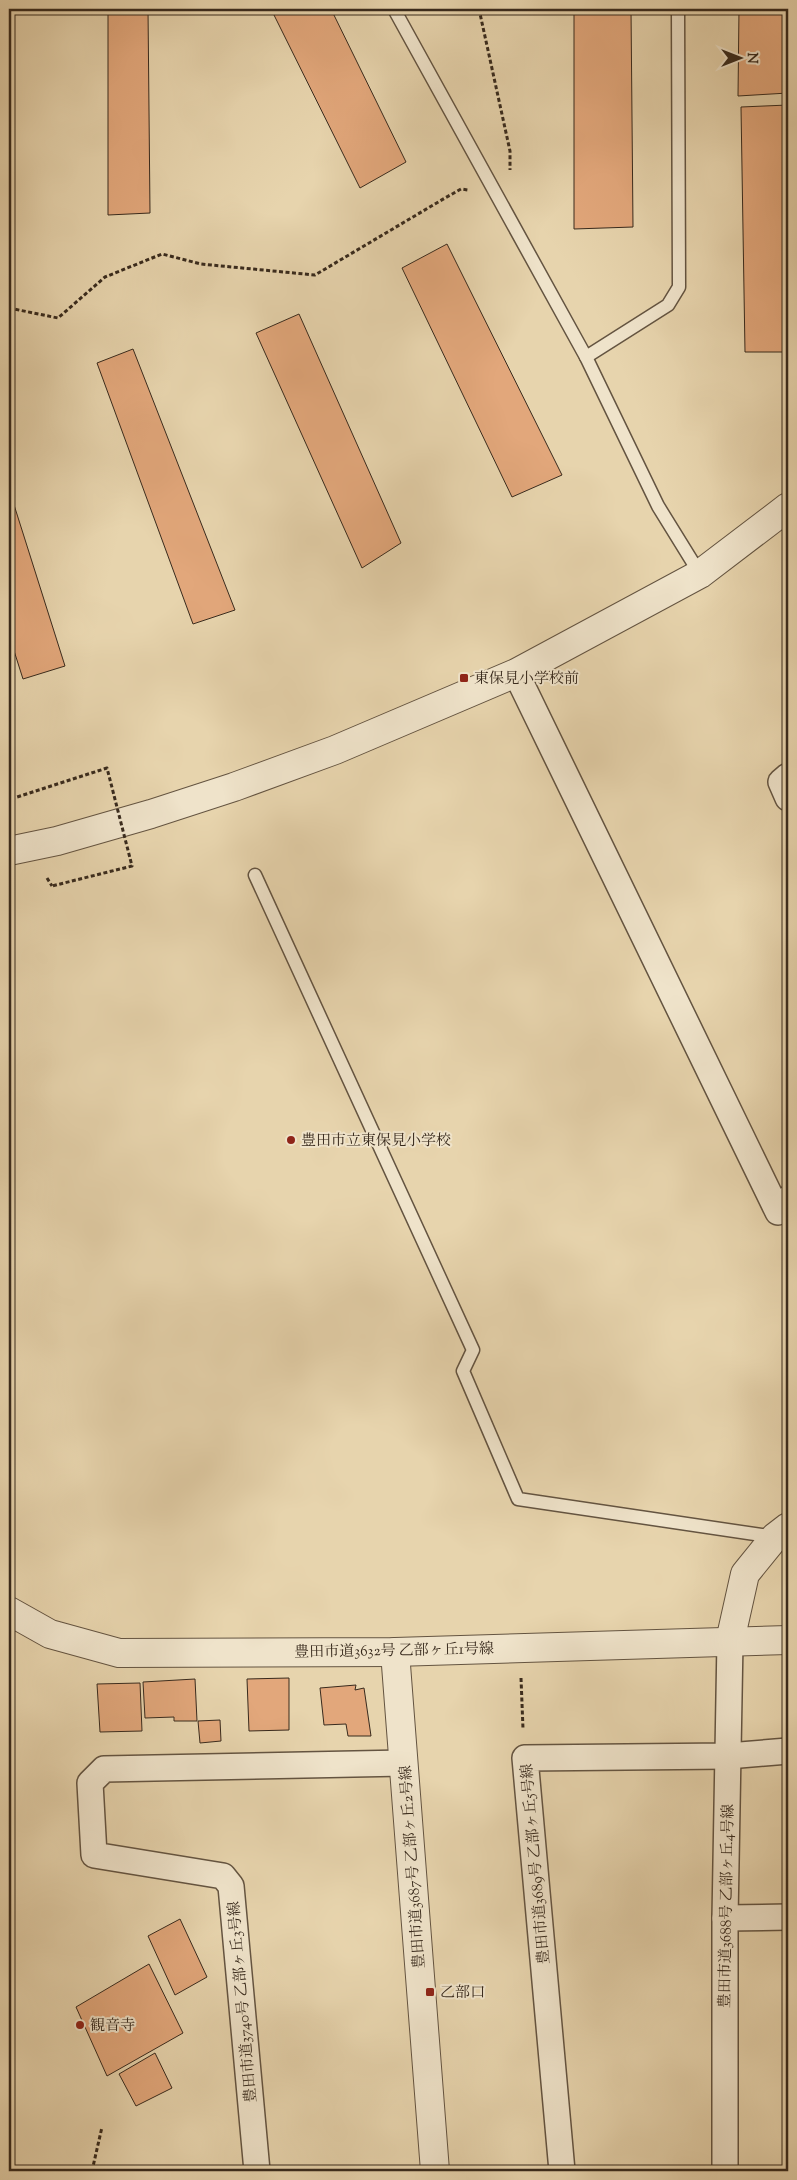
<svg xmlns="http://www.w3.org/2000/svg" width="797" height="2180" font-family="'Sorts Mill Goudy','Noto Serif JP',serif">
  <rect width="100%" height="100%" fill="#e7d4ad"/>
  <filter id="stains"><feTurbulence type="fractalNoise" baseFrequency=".004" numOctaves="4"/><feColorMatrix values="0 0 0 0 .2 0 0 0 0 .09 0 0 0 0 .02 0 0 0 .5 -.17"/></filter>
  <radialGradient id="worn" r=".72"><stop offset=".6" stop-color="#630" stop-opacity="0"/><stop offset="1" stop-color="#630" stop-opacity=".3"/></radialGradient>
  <!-- building -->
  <g fill="#e2a77b" stroke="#382a1d">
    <polygon points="108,9 148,9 150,213 108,215"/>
    <polygon points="271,9 331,9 406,162 360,188"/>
    <polygon points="574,9 631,9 633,227 574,229"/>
    <polygon points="739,9 788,9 788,93 738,96"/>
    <polygon points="788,105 788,352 745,352 741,107"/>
    <polygon points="447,244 562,475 512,497 402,268"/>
    <polygon points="299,314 401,543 362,568 256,333"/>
    <polygon points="133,349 235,610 193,624 97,363"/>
    <polygon points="9,489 65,666 23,679 9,635"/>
    <polygon points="289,1678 289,1730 249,1731 247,1679"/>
    <polygon points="195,1679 197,1721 174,1721 174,1717 145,1718 143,1682"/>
    <polygon points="140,1683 142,1731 100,1732 97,1684"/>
    <polygon points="356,1685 355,1690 364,1688 371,1736 348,1736 346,1724 324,1725 320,1688"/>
    <polygon points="220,1720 221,1741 200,1743 198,1721"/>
    <polygon points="180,1919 207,1977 175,1995 148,1936"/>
    <polygon points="149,1964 183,2033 107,2076 76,2007"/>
    <polygon points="155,2053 172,2088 136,2106 119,2074"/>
  </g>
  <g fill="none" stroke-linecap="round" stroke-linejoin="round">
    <defs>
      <g id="service">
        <polyline points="394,9 586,357 658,506 700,574"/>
        <polyline points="586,357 668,305 679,287 678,9"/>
        <polyline points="255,875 473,1350 463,1371 518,1499 775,1537"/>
      </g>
      <g id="minor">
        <polyline points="516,673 778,1212 788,1199"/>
        <polyline points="788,776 781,782 788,798"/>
        <polyline points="725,1918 788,1917"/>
        <polyline points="257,2171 231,1886 223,1876 94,1855 90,1783 104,1769 404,1763"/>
        <polyline points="562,2171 525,1758 728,1756 788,1751"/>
        <polyline points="725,2171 725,1918 730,1641"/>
      </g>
      <g id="tertiary">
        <polyline points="9,851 57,841 151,814 234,787 335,750 516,673 700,574 788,507"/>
        <polyline points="9,1611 50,1634 119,1653 395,1652 788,1640"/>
        <polyline points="730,1641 745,1574 775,1537 788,1527"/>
        <polyline points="395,1652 435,2171"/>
      </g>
    </defs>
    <!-- service casing -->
    <use href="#service" stroke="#645441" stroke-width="15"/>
    <!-- minor casing -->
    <use href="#minor" stroke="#645441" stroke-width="28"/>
    <!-- tertiary casing -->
    <use href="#tertiary" stroke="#645441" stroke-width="30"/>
    <!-- path -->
    <g stroke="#382a1d" stroke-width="3" stroke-dasharray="4 2.5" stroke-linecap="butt">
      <polyline points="479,9 510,151 510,170"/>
      <polyline points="9,308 58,318 105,277 162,254 201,264 315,275 445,198 461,189 468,190"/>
      <polyline points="47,878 52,886"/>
      <polyline points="521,1678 523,1729"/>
      <polyline points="92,2171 102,2127"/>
    </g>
    <!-- service -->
    <use href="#service" stroke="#efe3ca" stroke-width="12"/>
    <!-- minor -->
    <use href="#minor" stroke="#efe3ca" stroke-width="25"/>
    <!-- tertiary -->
    <use href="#tertiary" stroke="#efe3ca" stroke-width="28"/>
    <!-- path-bridge -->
    <polyline stroke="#382a1d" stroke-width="3" stroke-dasharray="4 2.5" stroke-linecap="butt" points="11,799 107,768 132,866 52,886"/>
  </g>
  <!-- markers -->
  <g fill="#8f2418" stroke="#efe3ca" stroke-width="2">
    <rect x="459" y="673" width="10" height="10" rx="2.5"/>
    <circle cx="291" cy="1140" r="5"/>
    <rect x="425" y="1987" width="10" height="10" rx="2.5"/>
    <circle cx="80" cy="2025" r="5"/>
  </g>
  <g text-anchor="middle" stroke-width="4" stroke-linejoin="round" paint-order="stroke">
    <!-- poi labels -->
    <g font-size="15" fill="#382a1d" stroke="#efe3ca" text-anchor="start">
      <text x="474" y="683">東保見小学校前</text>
      <text x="301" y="1145">豊田市立東保見小学校</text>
      <text x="440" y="1997">乙部口</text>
      <text x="90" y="2030">観音寺</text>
    </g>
    <!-- street labels -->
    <g font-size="15" fill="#382a1d" stroke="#efe3ca">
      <text transform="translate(394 1650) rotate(-1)" y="5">豊田市道3632号 乙部ヶ丘1号線</text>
      <text transform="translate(535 1864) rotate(-95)" y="5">豊田市道3689号 乙部ヶ丘5号線</text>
      <text transform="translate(412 1867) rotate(-94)" y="5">豊田市道3687号 乙部ヶ丘2号線</text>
      <text transform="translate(726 1906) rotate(-89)" y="5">豊田市道3688号 乙部ヶ丘4号線</text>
      <text transform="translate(242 2002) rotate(-95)" y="5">豊田市道3740号 乙部ヶ丘3号線</text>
    </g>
  </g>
  <!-- margin -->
  <rect width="797" height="2180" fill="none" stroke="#e7d4ad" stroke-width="30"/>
  <rect x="10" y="10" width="777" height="2160" fill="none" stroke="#382a1d" stroke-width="2.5"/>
  <rect x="15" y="15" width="767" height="2150" fill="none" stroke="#382a1d"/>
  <!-- north arrow -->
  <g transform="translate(740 58) rotate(90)" stroke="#efe3ca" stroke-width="4" paint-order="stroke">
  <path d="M0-4L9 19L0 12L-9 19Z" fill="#382a1d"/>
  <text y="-8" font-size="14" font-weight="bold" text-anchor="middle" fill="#382a1d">N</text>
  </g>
  <rect width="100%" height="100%" filter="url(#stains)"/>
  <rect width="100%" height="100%" fill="url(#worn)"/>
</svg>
